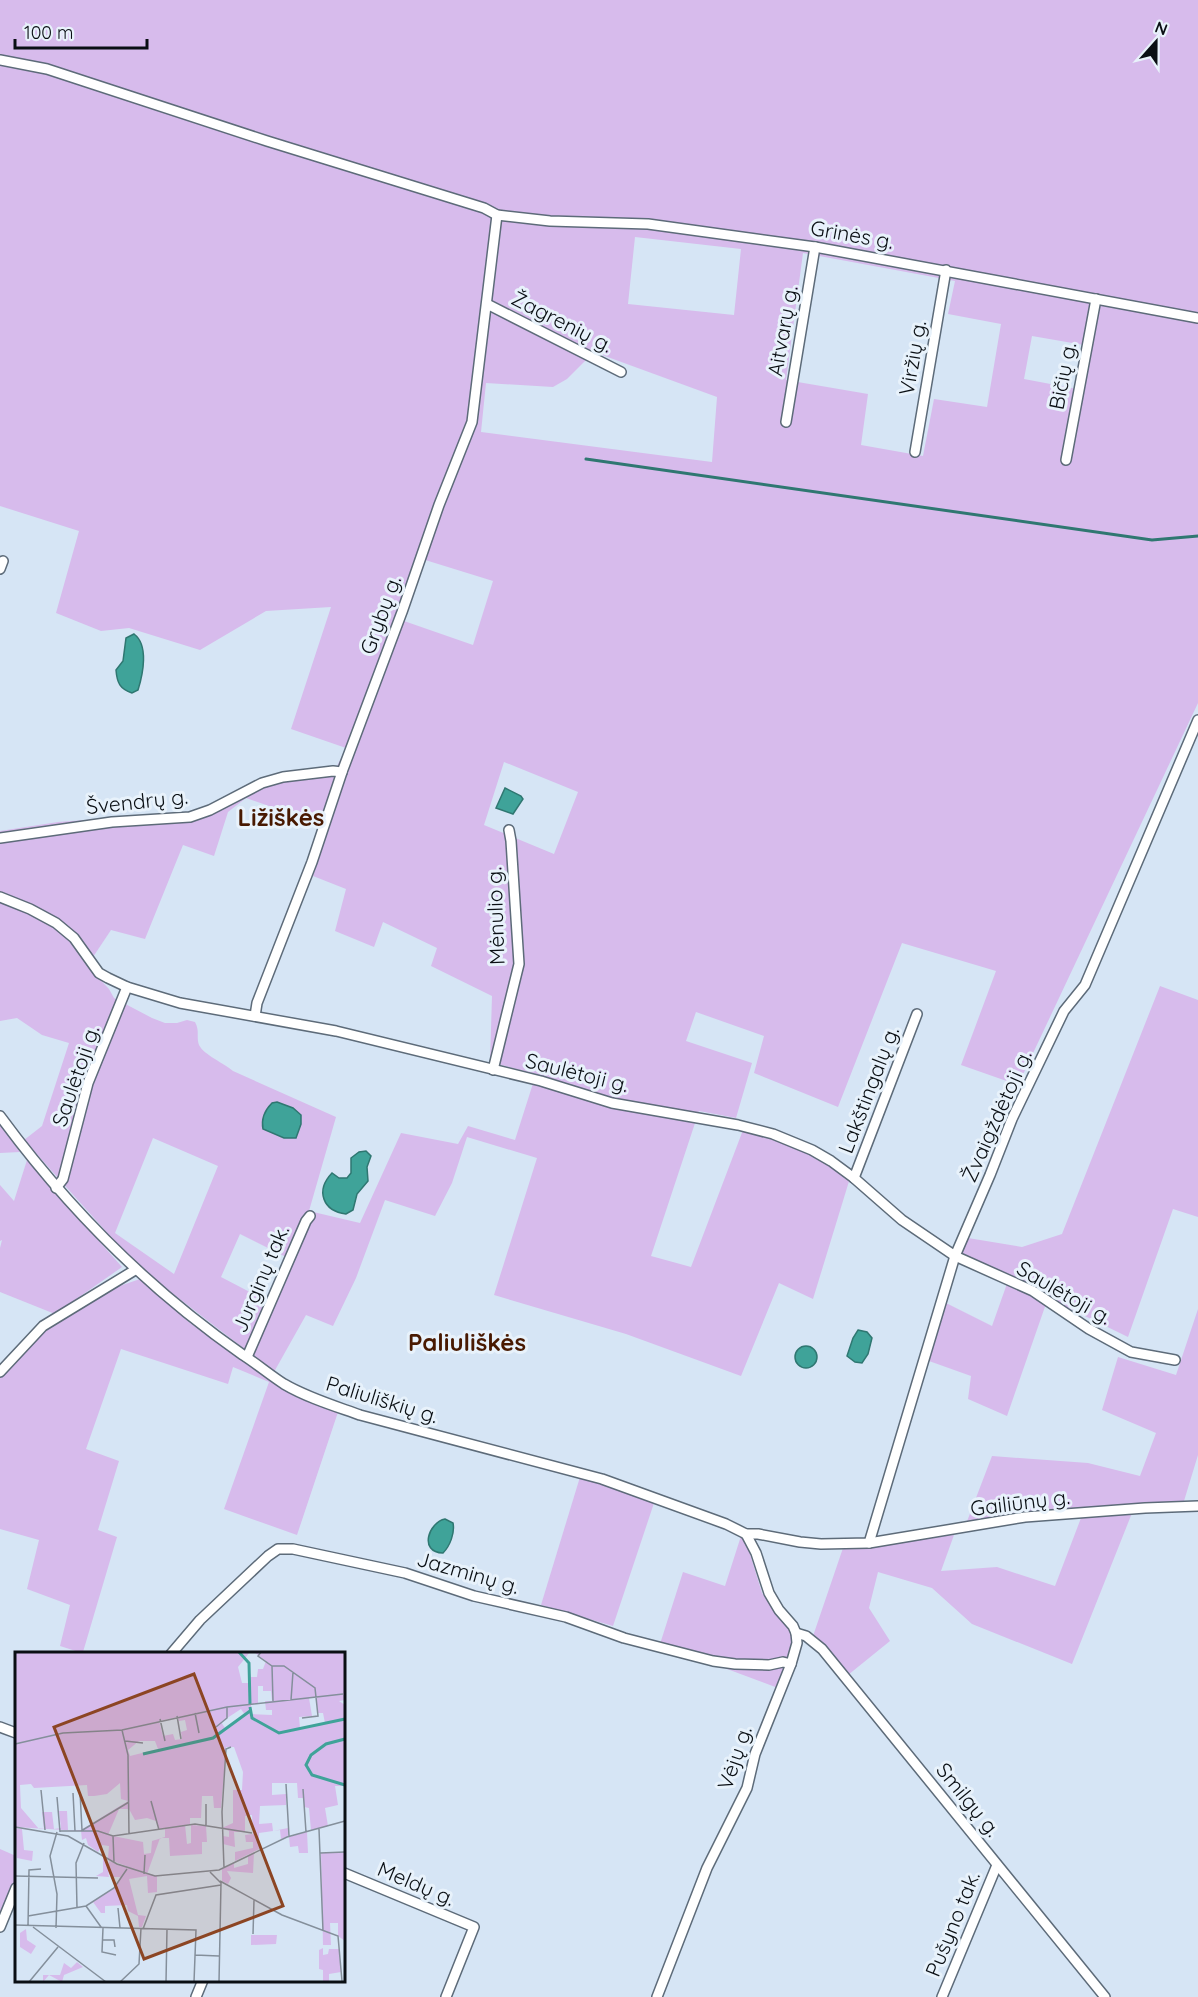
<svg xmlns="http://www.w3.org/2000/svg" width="1198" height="1997" font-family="Quicksand,sans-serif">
  <rect width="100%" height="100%" fill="#d6e5f5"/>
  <!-- green -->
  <g fill="#d7bbec" fill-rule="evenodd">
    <path d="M0 0H1198V703L1018 1085 961 1065 996 971 902 943 838 1107 754 1073 764 1036 696 1012 686 1041 752 1063 736 1118 699 1111 651 1256 691 1267 743 1130 795 1147 850 1178 813 1299 779 1283 741 1376 626 1334 494 1295 537 1158 467 1137 452 1183 435 1216 385 1200 356 1278 333 1326 306 1315 274 1372 137 1266 24 1140 42 1126 69 1043 42 1035 17 1018 0 1021V831L58 822 195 812 276 774 336 768 346 748 291 729 331 607 266 611 200 650 129 628 101 631 56 613 79 531 0 506ZM635 237 741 249 734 315 628 304ZM803 253 955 281 948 314 1001 324 987 407 934 399 923 456 861 445 868 394 786 380ZM1032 336 1084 345 1077 389 1024 379ZM594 352 717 397 712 462 481 432 486 383 553 387 567 379ZM422 559 493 581 473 645 404 621ZM504 762 578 792 554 854 484 825ZM246 798 329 827 313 876 346 889 335 931 374 947 383 922 437 948 431 966 492 996 490 1062 536 1074 515 1140 468 1126 458 1144 401 1133 360 1223 309 1211 336 1117 233 1071C224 1063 204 1055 199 1045 196 1037 200 1031 195 1022L187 1020 177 1023H165L152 1018 114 998 109 989 87 966 111 930 145 939 183 845 214 856 228 812ZM277 1102 293 1108 301 1115V1124L295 1138H284L263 1129C260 1116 266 1108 277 1102ZM153 1138 218 1166 174 1274 115 1233ZM240 1234 286 1257 267 1301 221 1277Z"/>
    <polygon points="1160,986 1198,1000 1198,1217 1173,1209 1128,1337 1048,1298 1007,1416 968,1399 971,1376 929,1361 946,1303 992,1326 1009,1278 961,1254 968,1238 1022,1247 1062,1234"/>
    <polygon points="0,1125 20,1152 0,1153"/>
    <polygon points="27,1160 122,1267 55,1314 0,1292 0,1248 2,1240 0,1241 0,1185 14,1201"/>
    <polygon points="140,1279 190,1323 285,1389 338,1412 297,1535 224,1509 269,1382 233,1367 228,1384 121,1349 86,1449 119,1461 98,1530 117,1537 83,1652 84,1653 82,1653 60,1646 70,1605 27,1589 39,1540 0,1529 0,1376 44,1330 108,1290"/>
    <polygon points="1198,1309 1198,1455 1184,1501 1015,1515 966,1524 992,1456 1088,1463 1140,1476 1156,1433 1102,1410 1118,1357 1176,1375"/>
    <polygon points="580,1477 655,1500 613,1626 541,1605"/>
    <polygon points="1132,1513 1072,1664 972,1624 932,1588 878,1572 869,1608 890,1641 848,1675 813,1636 843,1548 954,1535 941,1571 997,1567 1055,1586 1081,1518"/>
    <polygon points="741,1536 745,1538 762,1593 793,1635 793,1650 778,1688 660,1644 683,1572 725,1586"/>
    <polygon points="0,1849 16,1856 16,1879 0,1919"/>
  </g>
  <!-- water -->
  <g fill="#3fa399" stroke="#2f7771" stroke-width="1.5">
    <path d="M134 634C149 645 143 674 138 690L132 693C120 689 117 683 116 670L123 661 126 638Z"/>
    <polygon points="505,788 521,796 523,799 513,814 496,808"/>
    <path d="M277 1102 293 1108 301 1115V1124L296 1138H284L263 1129C261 1119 265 1110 272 1103Z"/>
    <path d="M366 1151 371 1156 367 1167 368 1181 357 1194 353 1210 346 1214C323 1211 315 1191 332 1173L339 1178H347L351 1173V1158L359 1152Z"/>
    <polygon points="858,1330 867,1332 872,1338 868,1354 862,1363 855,1362 847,1356 853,1338"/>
    <circle cx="806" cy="1357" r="11"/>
    <path d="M445 1519 453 1523C455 1533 450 1546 443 1553 418 1552 429 1522 445 1519Z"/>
  </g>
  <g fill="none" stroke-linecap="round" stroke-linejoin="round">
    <!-- stream -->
    <polyline stroke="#2f7771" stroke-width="3" points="586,459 1152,540 1198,536"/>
    <defs>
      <g id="minor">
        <polyline points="0,60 47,69 267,141 484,208 497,215 550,221 648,224 815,247 1198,318"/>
        <polyline points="487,304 621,372"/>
        <polyline points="786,422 815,247"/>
        <polyline points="915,452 946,270"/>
        <polyline points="1066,460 1096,299"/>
        <polyline points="0,569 3,561"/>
        <polyline points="0,838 112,822 190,817 210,810 262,783 283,777 333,771 342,772"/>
        <polyline points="0,897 30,909 56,923 74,938 99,973 108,978 127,987 180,1003 336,1031 541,1081 612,1103 738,1125 773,1134 812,1150 831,1161 854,1178 902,1220 955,1256 1033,1291 1089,1329 1131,1352 1175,1360"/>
        <polyline points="255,1016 257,1003 312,862 342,772 402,612 439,505 472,422 497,215"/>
        <polyline points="493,1070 519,964 511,841 509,830"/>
        <path d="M0 1116C69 1210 147 1288 243 1355 257 1364 270 1375 284 1384 308 1398 335 1406 360 1415L602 1479 726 1524 746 1534H758L800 1542 821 1544 869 1543 1025 1517 1145 1508 1198 1506"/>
        <polyline points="854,1178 917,1014"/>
        <polyline points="56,1188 63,1179 88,1083 127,987"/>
        <polyline points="247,1357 306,1221 310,1216"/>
        <polyline points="0,1372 43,1326 135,1270"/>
        <polyline points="869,1543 955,1256 990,1175 1012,1119 1064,1011 1085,985 1198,720"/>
        <polyline points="796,1633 806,1636 822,1649 1105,1997"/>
        <polyline points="171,1654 200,1620 268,1556 278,1549 293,1549 405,1573 474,1596 566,1617 624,1638 713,1661 735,1664 769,1665 783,1662 791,1664"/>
        <polyline points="0,1727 16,1733"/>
        <polyline points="344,1873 474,1927 446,1997"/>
        <polyline points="0,1927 16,1888"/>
        <polyline points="196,1997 203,1980"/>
        <polyline points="657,1997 707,1868 747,1788 755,1754 791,1664 797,1643 796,1633 793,1626 779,1610 769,1593 756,1553 746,1534"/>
        <polyline points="942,1997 997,1865"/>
      </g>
    </defs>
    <!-- minor casing -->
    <use href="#minor" stroke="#5d6b79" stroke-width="12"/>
    <!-- minor -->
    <use href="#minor" stroke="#fff" stroke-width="9"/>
  </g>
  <g text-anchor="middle" stroke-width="6" stroke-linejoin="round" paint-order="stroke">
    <!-- street labels -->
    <g font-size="21" fill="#0a0f14" stroke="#e8f2fb">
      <text transform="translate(852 235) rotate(10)" y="7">Grinės g.</text>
      <text transform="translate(562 322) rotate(27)" y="7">Žagrenių g.</text>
      <text transform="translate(783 331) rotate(-80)" y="7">Aitvarų g.</text>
      <text transform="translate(913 358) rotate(-80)" y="7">Viržių g.</text>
      <text transform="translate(1063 376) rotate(-79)" y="7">Bičių g.</text>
      <text transform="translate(381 615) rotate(-70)" y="7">Grybų g.</text>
      <text transform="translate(137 802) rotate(-6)" y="7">Švendrų g.</text>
      <text transform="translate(496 916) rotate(-92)" y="7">Mėnulio g.</text>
      <text transform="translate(577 1073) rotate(14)" y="7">Saulėtoji g.</text>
      <text transform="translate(76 1076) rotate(-71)" y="7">Saulėtoji g.</text>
      <text transform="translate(869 1090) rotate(-69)" y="7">Lakštingalų g.</text>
      <text transform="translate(997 1116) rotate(-66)" y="7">Žvaigždėtoji g.</text>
      <text transform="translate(261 1279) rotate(-67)" y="7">Jurginų tak.</text>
      <text transform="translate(1064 1293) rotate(30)" y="7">Saulėtoji g.</text>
      <text transform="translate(382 1400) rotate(17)" y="7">Paliuliškių g.</text>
      <text transform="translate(1020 1503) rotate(-7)" y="7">Gailiūnų g.</text>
      <text transform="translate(468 1573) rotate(16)" y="7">Jazminų g.</text>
      <text transform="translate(735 1758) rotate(-71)" y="7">Vėjų g.</text>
      <text transform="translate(968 1800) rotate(51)" y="7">Smilgų g.</text>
      <text transform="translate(416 1884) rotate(23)" y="7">Meldų g.</text>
      <text transform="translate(953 1924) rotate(-68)" y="7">Pušyno tak.</text>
    </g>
    <!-- quarter labels -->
    <g font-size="24" font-weight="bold" fill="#481901" stroke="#e8f2fb">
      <text x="281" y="826">Ližiškės</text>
      <text x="467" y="1351">Paliuliškės</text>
    </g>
  </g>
  <!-- overview -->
  <g transform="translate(15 1652)">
    <rect width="330" height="330" fill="#d6e5f5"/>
    <path d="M0 0H235L223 15 227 31H234V17L236 25H242L243 17H248L251 9 239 0H330V48L324 49 330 53V134H320L323 153 310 156 313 174 296 178 294 156 289 155V146H283L282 131H257V143L271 142V153L245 154 244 172 257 171 258 179 273 176V184L266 187 265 178 244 181V197L220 209V200L238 196V190H231L230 183 238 182 237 163 230 164V180H219L220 195 208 192V184L214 185V179L207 176 218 171V138H227L228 120 219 95H211L206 156H199L198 144H187L186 166H175V172L170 173 172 192 176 191V173L191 174 192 190H187V202L155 204 154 186H145L132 222 93 207 94 194 87 193 83 200 73 193 71 186 67 188 66 179 0 175ZM243 34H248V39H256L257 49H250L251 58H257V63L236 62V53L243 51ZM301 45 303 61H308L310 71 285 76 284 65 297 64 294 46ZM226 57 230 63 210 76 206 70ZM163 65 164 69 170 68 172 78 166 80 167 87 160 88 158 82 148 84 144 69ZM124 89H140L143 97 115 104 113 98ZM105 131 106 147 113 149 66 178H53L52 159H44L46 176 39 177 37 160H27L29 177H24L6 156 5 133 16 132 19 136 72 133 73 144H79L92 142ZM104 157H114L120 168 132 166 141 169 144 177 150 176V185L137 189 136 201 129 202 128 190 93 183ZM0 176 7 177 9 198 18 199 17 209 2 206ZM292 180 293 201H284L283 194 275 195 274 185ZM239 200 238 221 212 219 216 226 213 232 207 229V217L219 211V216L233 212V203ZM306 201H330V289L323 284V271H315L316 293H308ZM88 205 94 214V209L142 224V240L133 241 132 224 114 227 123 263 131 264 127 275H124L123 264 113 259 112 253 90 254V261H86L78 250 100 236 105 225H96L93 220 94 225 81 224 88 220ZM11 277 12 288 21 294 16 302 5 295V281ZM236 283H262L261 292 236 293ZM308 296V303L313 302 314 297H324L326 320 314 322V330H308V318L304 317V298ZM62 310 68 315 49 323 47 330 34 323 28 330V323H45L49 311 56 316Z" fill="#d7bbec" fill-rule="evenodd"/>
    <path fill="none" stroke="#3fa399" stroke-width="3" d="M224 0 234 11 235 52M235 55 237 66 264 81 330 67M330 87 311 92 296 103 291 113 297 123 330 133M128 102 198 86 235 59"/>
    <path fill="none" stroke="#848f9b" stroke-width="1.5" d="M246 0 243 4 257 14H269L300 36 303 64 287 66M257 14 258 49M276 48 278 20M180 61 184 81M162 64 166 87M145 67 150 89M201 75 212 66V55M107 78 113 103 114 182M110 89 128 91M0 92 48 81 107 78 212 55 328 42M271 132 274 184M288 137 291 180M26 138 30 178M65 140 67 178M58 141 60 179M42 145 45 180M136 149 144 178M191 174V152M0 175 53 184 102 212 140 224 204 218 272 185 330 169M304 177 308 279M45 179H83L98 184 180 172 237 181M66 179 114 150M98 184 99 210M305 201 330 200M209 216 207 160 211 97 216 95M195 220 206 231 204 330M129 222 130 203M0 224 83 226M205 229 267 263 323 284 327 329M71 254 86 275M62 256 61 211 69 191M103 256 105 276M13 264 71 254 99 236 112 217M0 273 181 278 179 330M13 274 14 218 26 217M18 275 91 330M41 276 42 242 35 204 42 180M88 276 87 300 101 303M128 277 141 243 206 233M238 282 239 248M87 288H99L100 295M180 303 204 304M14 330 43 295M105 330 124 312 126 276M151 330 152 277"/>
    <path fill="#8c4523" fill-opacity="0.15" stroke="#8c4523" stroke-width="3" d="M179 22 268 254 129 307 39 75Z"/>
    <rect width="330" height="330" fill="none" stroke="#0a0f14" stroke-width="3"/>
  </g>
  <!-- north arrow -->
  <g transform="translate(1156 42) rotate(21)" stroke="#e8f2fb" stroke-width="4.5" paint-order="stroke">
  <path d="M0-4.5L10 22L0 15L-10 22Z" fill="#0a0f14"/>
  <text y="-9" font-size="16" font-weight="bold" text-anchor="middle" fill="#0a0f14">N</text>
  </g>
  <!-- scale -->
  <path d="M15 39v9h132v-9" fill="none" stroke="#0a0f14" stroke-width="3"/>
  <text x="24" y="39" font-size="18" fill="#0a0f14" stroke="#e8f2fb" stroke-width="4.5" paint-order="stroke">100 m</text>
</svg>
